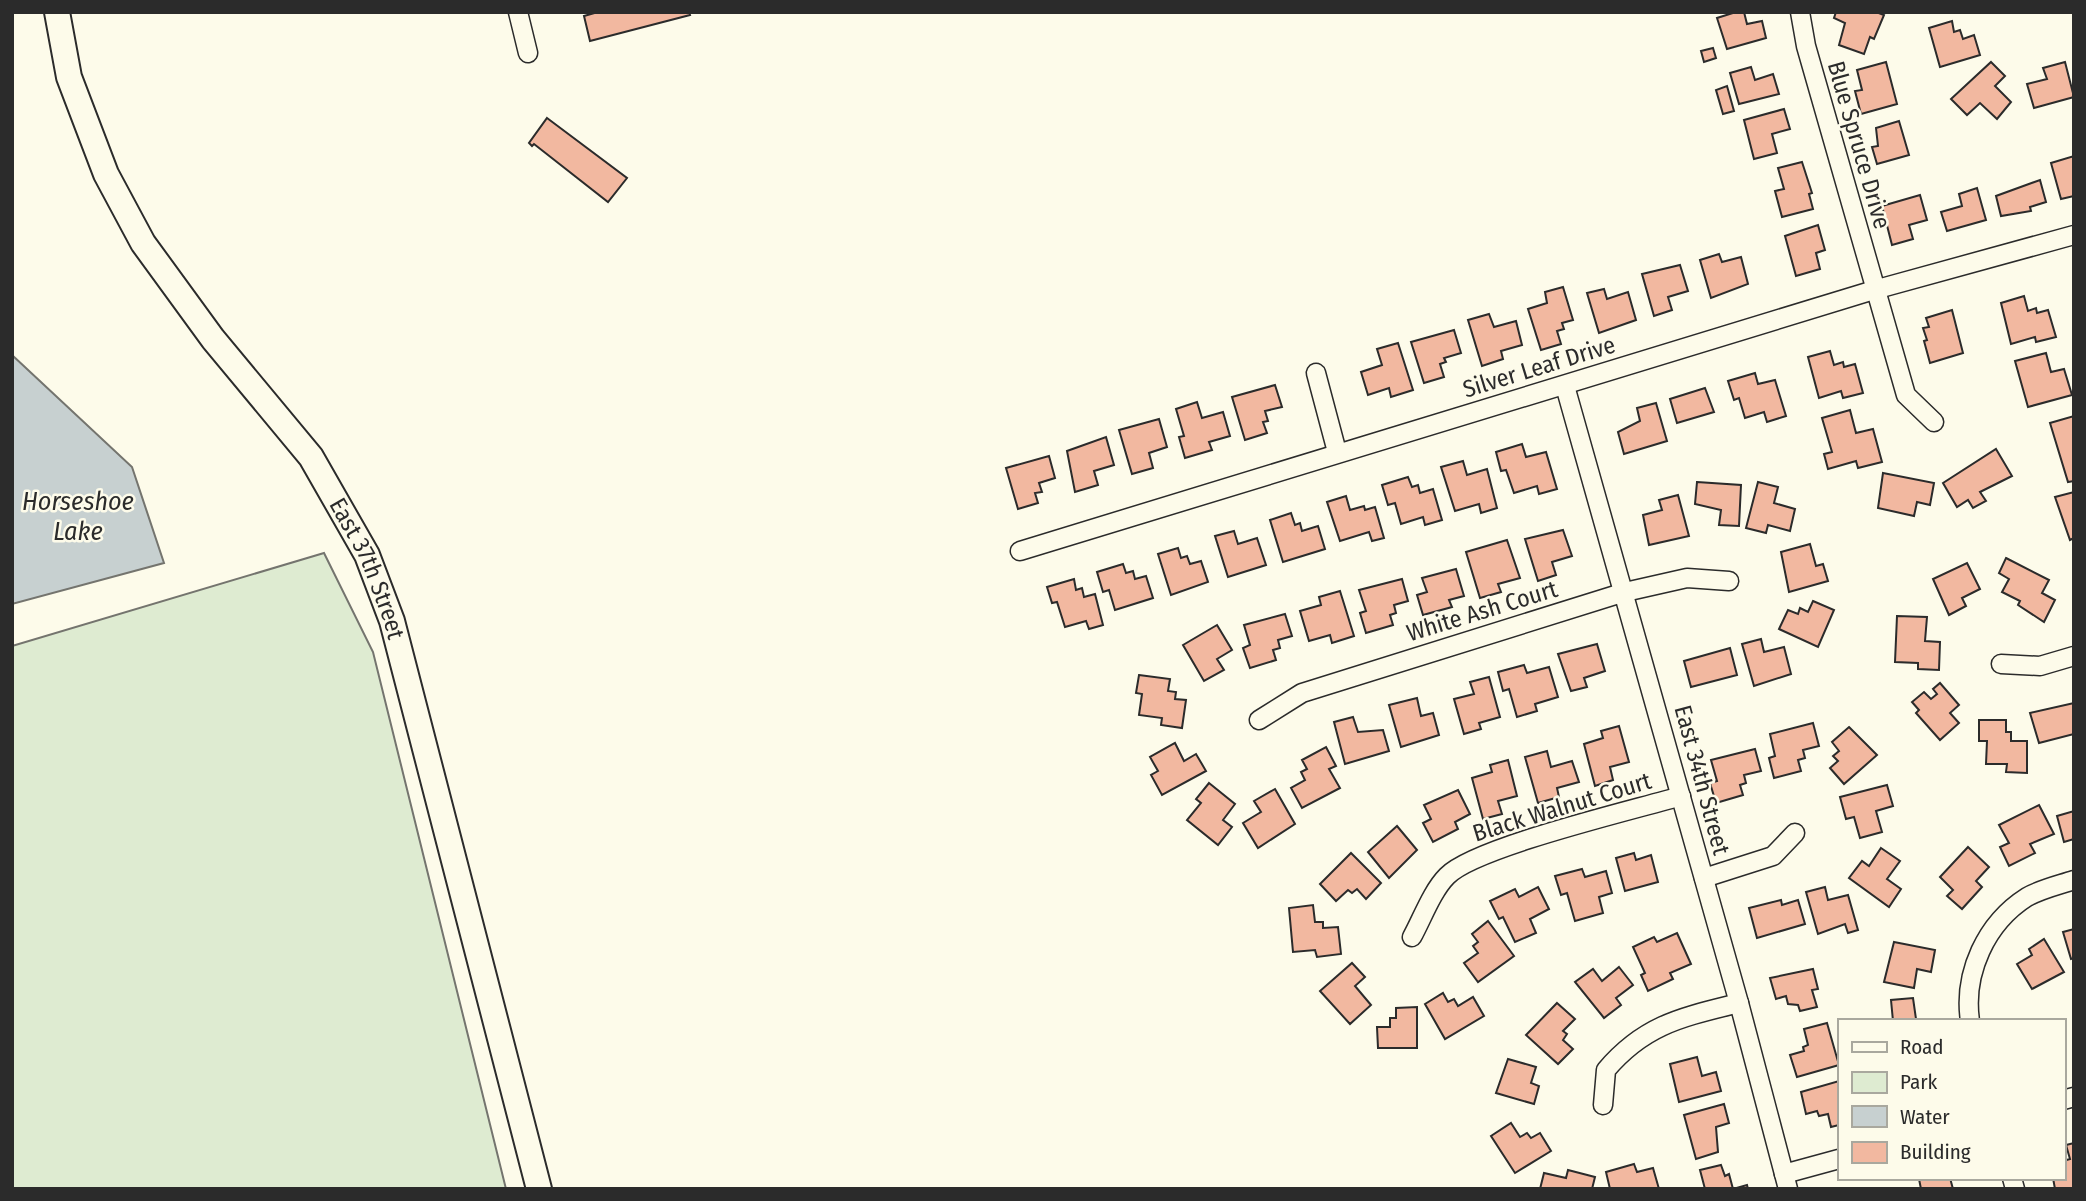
<svg xmlns="http://www.w3.org/2000/svg" width="2086" height="1201" font-family="'Fira Sans Condensed',sans-serif">
  <rect width="100%" height="100%" fill="#fdfbea"/>
  <!-- green -->
  <polygon fill="#deebd1" stroke="#74746e" stroke-width="2" points="324,553 373,652 506,1189 12,1189 12,646"/>
  <!-- water -->
  <polygon fill="#c7d0d0" stroke="#74746e" stroke-width="2" points="12,355 132,467 164,563 12,604"/>
  <!-- building -->
  <g fill="#f2b8a0" stroke="#2b2b2b" stroke-width="2">
    <polygon points="598,12 689,12 690,15 590,41 584,16"/>
    <polygon points="1736,12 1744,12 1747,24 1762,21 1766,38 1727,49 1717,18"/>
    <polygon points="1836,12 1876,12 1884,15 1874,39 1870,37 1864,54 1839,45 1845,23 1834,18"/>
    <polygon points="1952,21 1954,32 1960,30 1963,39 1974,35 1980,55 1940,67 1929,28"/>
    <polygon points="1713,48 1716,58 1704,62 1701,51"/>
    <polygon points="1886,62 1897,104 1861,114 1855,91 1862,90 1857,70"/>
    <polygon points="1991,62 2005,76 1995,86 2011,102 1997,119 1980,103 1967,115 1951,99"/>
    <polygon points="2065,62 2074,97 2034,108 2027,84 2047,79 2043,68"/>
    <polygon points="1751,67 1755,80 1773,74 1779,94 1739,104 1730,73"/>
    <polygon points="1727,86 1734,111 1723,114 1716,90"/>
    <polygon points="1784,109 1790,129 1772,134 1777,153 1754,159 1744,120"/>
    <polygon points="547,118 627,178 608,202 534,144 532,146 529,143"/>
    <polygon points="1899,121 1909,155 1877,164 1872,147 1878,146 1876,128"/>
    <polygon points="2074,156 2074,196 2061,199 2051,163"/>
    <polygon points="1802,162 1812,193 1809,194 1813,209 1782,217 1775,191 1784,189 1778,168"/>
    <polygon points="2040,180 2046,202 2030,207 2031,211 2001,216 1996,196"/>
    <polygon points="1977,188 1986,220 1947,231 1941,212 1962,206 1959,194"/>
    <polygon points="1920,195 1927,220 1909,225 1913,239 1892,245 1882,206"/>
    <polygon points="1818,225 1825,250 1816,253 1820,269 1796,276 1785,236"/>
    <polygon points="1719,254 1722,262 1741,257 1748,284 1711,298 1700,260"/>
    <polygon points="1680,265 1688,291 1668,297 1672,310 1654,316 1642,274"/>
    <polygon points="1563,287 1573,320 1562,323 1564,329 1557,331 1561,344 1541,350 1528,309 1547,303 1545,292"/>
    <polygon points="1604,289 1607,299 1628,292 1636,320 1599,333 1587,293"/>
    <polygon points="2024,296 2028,311 2036,308 2037,313 2048,310 2056,337 2036,342 2035,337 2011,344 2001,303"/>
    <polygon points="1952,310 1963,353 1930,363 1924,341 1927,340 1923,328 1929,327 1926,318"/>
    <polygon points="1489,314 1494,327 1516,321 1522,345 1501,351 1503,359 1482,366 1468,320"/>
    <polygon points="1454,330 1461,353 1444,358 1446,362 1440,364 1444,377 1424,383 1411,342"/>
    <polygon points="1398,343 1413,390 1391,397 1389,388 1368,395 1361,372 1382,365 1377,349"/>
    <polygon points="1830,351 1834,365 1843,362 1844,367 1855,364 1863,393 1843,398 1841,391 1819,398 1808,357"/>
    <polygon points="2046,353 2051,372 2064,369 2072,395 2028,407 2015,361"/>
    <polygon points="1755,373 1758,384 1775,380 1786,416 1767,422 1764,412 1745,418 1739,398 1734,400 1728,381"/>
    <polygon points="1275,385 1282,407 1265,411 1268,421 1263,422 1267,433 1245,440 1232,397"/>
    <polygon points="1705,388 1714,412 1677,423 1670,399"/>
    <polygon points="1197,402 1202,418 1223,412 1230,436 1209,442 1212,450 1185,458 1179,437 1184,436 1176,409"/>
    <polygon points="1656,403 1667,441 1624,454 1618,432 1640,421 1637,408"/>
    <polygon points="1850,410 1856,433 1873,429 1882,462 1858,468 1856,461 1828,469 1824,454 1832,452 1822,418"/>
    <polygon points="2074,416 2074,481 2068,482 2050,423"/>
    <polygon points="1159,419 1167,447 1149,453 1153,468 1132,474 1119,430"/>
    <polygon points="1106,437 1114,465 1094,471 1098,485 1075,492 1067,451"/>
    <polygon points="1522,444 1526,457 1546,452 1557,489 1539,494 1537,486 1514,493 1506,470 1501,471 1496,452"/>
    <polygon points="1996,449 2012,476 1980,492 1986,501 1973,508 1968,500 1957,507 1943,483"/>
    <polygon points="1049,456 1055,478 1039,483 1042,492 1035,493 1038,503 1018,509 1006,468"/>
    <polygon points="1463,461 1467,475 1487,469 1497,508 1481,513 1479,504 1455,511 1441,467"/>
    <polygon points="1883,473 1934,483 1930,505 1917,502 1914,516 1878,508"/>
    <polygon points="1408,477 1412,487 1418,485 1420,493 1433,489 1442,520 1425,525 1423,517 1401,524 1395,503 1388,505 1382,485"/>
    <polygon points="1697,482 1741,485 1739,526 1719,525 1721,510 1695,504"/>
    <polygon points="1758,482 1778,487 1774,503 1795,509 1790,531 1768,525 1766,533 1746,528"/>
    <polygon points="2074,492 2074,538 2070,540 2055,497"/>
    <polygon points="1678,495 1689,536 1649,545 1643,515 1662,510 1659,500"/>
    <polygon points="1346,496 1350,510 1364,506 1365,510 1375,507 1384,538 1372,541 1369,532 1340,541 1327,502"/>
    <polygon points="1291,513 1295,525 1300,523 1302,531 1318,526 1325,549 1283,562 1270,520"/>
    <polygon points="1563,530 1572,556 1552,562 1556,575 1538,581 1525,539"/>
    <polygon points="1234,531 1238,544 1257,538 1266,565 1228,577 1215,536"/>
    <polygon points="1507,540 1520,578 1498,584 1501,592 1480,598 1466,552"/>
    <polygon points="1810,544 1816,566 1823,564 1828,581 1789,592 1781,552"/>
    <polygon points="1178,548 1181,558 1187,556 1190,564 1201,561 1208,582 1171,595 1158,554"/>
    <polygon points="2006,558 2049,580 2042,593 2055,600 2044,622 2018,605 2020,601 2002,592 2009,579 1999,573"/>
    <polygon points="1967,563 1980,589 1962,598 1966,606 1949,615 1933,579"/>
    <polygon points="1123,564 1126,573 1133,571 1135,579 1146,576 1153,598 1115,610 1109,590 1103,592 1097,572"/>
    <polygon points="1456,569 1464,596 1449,600 1452,607 1423,615 1417,595 1427,592 1422,578"/>
    <polygon points="1074,579 1076,590 1082,588 1084,597 1095,594 1103,625 1089,629 1086,621 1065,627 1057,602 1052,603 1047,587"/>
    <polygon points="1402,579 1408,601 1394,605 1396,613 1390,615 1393,625 1366,633 1360,613 1366,611 1359,590"/>
    <polygon points="1340,591 1354,636 1332,643 1330,635 1309,641 1300,611 1321,605 1319,597"/>
    <polygon points="1813,601 1834,610 1818,647 1779,629 1788,610 1798,614 1800,608 1808,612"/>
    <polygon points="1285,614 1292,636 1278,640 1280,648 1273,650 1276,660 1250,668 1243,648 1250,645 1244,625"/>
    <polygon points="1897,616 1927,617 1925,641 1940,642 1939,670 1918,669 1918,663 1895,662"/>
    <polygon points="1217,625 1232,650 1217,659 1224,670 1204,681 1183,645"/>
    <polygon points="1761,639 1764,652 1784,647 1791,674 1754,686 1742,644"/>
    <polygon points="1597,644 1605,671 1584,678 1587,687 1571,691 1558,654"/>
    <polygon points="1730,648 1737,675 1691,687 1684,661"/>
    <polygon points="1524,665 1527,673 1549,667 1558,697 1535,704 1537,711 1517,717 1509,689 1503,691 1498,672"/>
    <polygon points="1139,675 1170,679 1168,691 1176,692 1175,699 1186,700 1182,728 1161,725 1162,718 1139,715 1142,694 1136,693"/>
    <polygon points="1489,677 1500,717 1479,723 1481,729 1464,734 1454,699 1474,694 1470,682"/>
    <polygon points="1940,683 1959,705 1950,713 1959,723 1940,740 1916,713 1919,710 1912,702 1924,692 1931,699 1937,694 1933,689"/>
    <polygon points="1417,698 1421,716 1433,713 1439,735 1401,747 1389,705"/>
    <polygon points="2074,703 2074,734 2039,743 2030,713"/>
    <polygon points="1353,717 1358,732 1383,730 1389,751 1345,764 1334,722"/>
    <polygon points="1979,720 2006,720 2006,732 2011,732 2011,741 2027,741 2027,773 2006,772 2007,764 1986,764 1987,741 1979,741"/>
    <polygon points="1813,723 1819,746 1803,750 1805,758 1798,760 1801,771 1774,778 1769,758 1775,756 1770,734"/>
    <polygon points="1619,726 1629,762 1610,767 1613,780 1595,786 1584,744 1603,738 1601,731"/>
    <polygon points="1849,727 1877,755 1844,784 1830,768 1838,761 1833,756 1839,751 1832,742"/>
    <polygon points="1175,743 1184,761 1196,754 1206,771 1162,795 1151,775 1158,771 1150,757"/>
    <polygon points="1326,747 1336,766 1329,769 1340,788 1302,808 1291,788 1305,780 1301,772 1307,769 1302,760"/>
    <polygon points="1755,749 1761,771 1744,775 1746,783 1740,785 1743,795 1716,803 1710,783 1717,781 1711,760"/>
    <polygon points="1547,751 1551,767 1572,761 1579,782 1557,788 1559,797 1538,803 1525,757"/>
    <polygon points="1508,760 1517,796 1498,801 1502,814 1483,819 1472,778 1492,772 1490,765"/>
    <polygon points="1209,783 1235,804 1223,820 1232,827 1218,845 1187,820 1201,803 1196,799"/>
    <polygon points="1887,785 1893,806 1876,811 1882,832 1860,838 1854,817 1846,819 1840,797"/>
    <polygon points="1275,789 1295,824 1258,848 1243,823 1261,812 1254,801"/>
    <polygon points="1458,790 1470,814 1455,822 1458,829 1433,842 1423,823 1431,819 1424,805"/>
    <polygon points="2039,805 2054,834 2030,844 2035,853 2009,866 2000,847 2009,843 1999,825"/>
    <polygon points="2074,811 2074,839 2064,842 2057,816"/>
    <polygon points="1397,826 1417,850 1389,878 1368,852"/>
    <polygon points="1968,847 1989,867 1976,881 1982,887 1962,909 1947,896 1953,890 1940,877"/>
    <polygon points="1881,848 1900,861 1887,879 1901,889 1889,907 1849,878 1862,861 1869,866"/>
    <polygon points="1351,853 1381,883 1366,899 1357,889 1352,893 1348,890 1336,901 1320,884"/>
    <polygon points="1634,853 1636,860 1651,855 1658,882 1625,891 1616,858"/>
    <polygon points="1582,869 1585,877 1606,871 1612,893 1599,897 1603,913 1575,921 1567,893 1561,895 1555,876"/>
    <polygon points="1538,887 1549,909 1530,919 1536,933 1515,942 1503,917 1499,919 1490,901 1515,889 1519,897"/>
    <polygon points="1825,887 1828,900 1848,895 1858,930 1848,933 1845,924 1818,934 1806,892"/>
    <polygon points="1781,900 1782,905 1798,900 1805,924 1757,938 1749,908"/>
    <polygon points="1313,905 1315,922 1323,922 1323,928 1338,927 1341,954 1317,957 1315,950 1293,952 1289,908"/>
    <polygon points="1488,921 1514,956 1478,982 1464,963 1478,953 1473,946 1478,942 1472,934"/>
    <polygon points="2074,929 2074,958 2071,959 2063,932"/>
    <polygon points="1677,933 1691,964 1670,973 1673,979 1648,991 1641,975 1645,973 1633,947 1654,937 1657,942"/>
    <polygon points="2044,939 2064,972 2032,989 2017,964 2032,955 2029,949"/>
    <polygon points="1894,942 1935,950 1931,972 1917,969 1914,988 1884,982"/>
    <polygon points="1352,963 1365,977 1355,986 1371,1005 1350,1024 1320,991"/>
    <polygon points="1619,967 1633,985 1616,998 1621,1005 1604,1018 1575,982 1593,969 1602,981"/>
    <polygon points="1813,969 1818,989 1812,990 1817,1007 1800,1011 1798,1005 1788,1004 1786,996 1776,999 1770,978"/>
    <polygon points="1443,993 1448,1002 1454,999 1458,1006 1473,997 1484,1016 1445,1039 1425,1004"/>
    <polygon points="1913,998 1916,1019 1926,1021 1893,1021 1891,1000"/>
    <polygon points="1557,1003 1575,1019 1563,1031 1567,1034 1563,1040 1573,1049 1558,1064 1526,1035"/>
    <polygon points="1417,1007 1417,1048 1378,1048 1377,1027 1390,1027 1390,1018 1396,1018 1396,1008"/>
    <polygon points="1827,1023 1839,1065 1797,1077 1790,1055 1804,1051 1803,1047 1808,1045 1804,1029"/>
    <polygon points="1697,1057 1702,1076 1716,1072 1721,1091 1679,1102 1670,1064"/>
    <polygon points="1508,1059 1536,1067 1531,1083 1539,1086 1534,1104 1496,1093"/>
    <polygon points="1839,1081 1839,1125 1831,1127 1828,1114 1819,1116 1817,1111 1806,1114 1801,1092"/>
    <polygon points="1724,1104 1729,1123 1716,1127 1718,1152 1696,1159 1684,1115"/>
    <polygon points="1511,1123 1520,1137 1527,1133 1531,1138 1540,1133 1551,1151 1515,1173 1491,1136"/>
    <polygon points="2074,1143 2074,1189 2055,1189 2053,1178 2063,1178 2063,1161 2070,1159 2066,1145"/>
    <polygon points="1634,1164 1637,1172 1653,1168 1659,1189 1610,1189 1606,1172"/>
    <polygon points="1721,1165 1725,1176 1729,1174 1733,1189 1747,1185 1748,1189 1705,1189 1700,1170"/>
    <polygon points="1568,1170 1595,1177 1592,1189 1540,1189 1544,1173 1566,1178"/>
    <polygon points="1950,1178 1953,1189 1921,1189 1919,1179"/>
  </g>
  <g fill="none" stroke-linecap="round" stroke-linejoin="round">
    <defs>
      <g id="street">
        <polyline points="518,12 528,53"/>
        <polyline points="1800,12 1806,46 1906,395 1934,422"/>
        <polyline points="1316,373 1337,452"/>
        <polyline points="1565,386 1739,1003 1788,1189"/>
        <polyline points="1020,551 1874,290 2074,235"/>
        <polyline points="2001,664 2040,666 2074,656"/>
        <polyline points="1259,720 1302,693 1625,592 1687,578 1729,581"/>
        <polyline points="1704,878 1773,856 1795,833"/>
        <path d="M1412 937C1422 919 1432 891 1447 876 1475 847 1634 810 1681 796"/>
        <path d="M1970 1021C1963 973 1986 923 2027 897 2041 889 2059 885 2074 880"/>
        <polyline points="2063,1100 2074,1097"/>
        <path d="M1603 1105 1606 1070C1645 1024 1683 1017 1739 1003"/>
        <polyline points="1784,1174 1839,1159"/>
        <polyline points="2012,1178 2015,1189"/>
      </g>
      <g id="secondary">
        <path id="s1" d="M57 12 69 77 106 174 143 243 213 339 311 457 367 555 392 621 539 1189"/>
      </g>
    </defs>
    <!-- street casing -->
    <use href="#street" stroke="#2b2b2b" stroke-width="21"/>
    <!-- secondary casing -->
    <use href="#secondary" stroke="#2b2b2b" stroke-width="28"/>
    <!-- street -->
    <use href="#street" stroke="#fdfbea" stroke-width="18"/>
    <!-- secondary -->
    <use href="#secondary" stroke="#fdfbea" stroke-width="24"/>
  </g>
  <g text-anchor="middle" stroke-width="5" stroke-linejoin="round" paint-order="stroke">
    <!-- street labels -->
    <g font-size="24" fill="#2b2b2b" stroke="#fdfbea">
      <text transform="translate(1859 145) rotate(74)" y="8">Blue Spruce Drive</text>
      <text transform="translate(1539 367) rotate(-17)" y="8">Silver Leaf Drive</text>
      <text dy="8" stroke="none"><textPath href="#s1" startOffset="646">East 37th Street</textPath></text>
      <text transform="translate(1482 611) rotate(-17)" y="8">White Ash Court</text>
      <text transform="translate(1702 780) rotate(75)" y="8">East 34th Street</text>
      <text transform="translate(1562 807) rotate(-17)" y="8">Black Walnut Court</text>
    </g>
    <!-- water labels -->
    <g font-size="26" font-style="italic" fill="#2b2b2b" stroke="#fdfbea">
      <text x="78" y="510">Horseshoe<tspan x="78" dy="30">Lake</tspan></text>
    </g>
  </g>
  <!-- border -->
  <rect width="2086" height="1201" fill="none" stroke="#2b2b2b" stroke-width="28"/>
  <!-- legend -->
  <rect x="1838" y="1019" width="228" height="161" fill="#fdfbea" stroke="#a9a89e" stroke-width="2"/>
  <rect x="1852" y="1042" width="35" height="10" fill="#fdfbea" stroke="#a9a89e" stroke-width="2"/>
  <text x="1900" y="1054" font-size="21" fill="#2b2b2b">Road</text>
  <rect x="1852" y="1072" width="35" height="21" fill="#deebd1" stroke="#a9a89e" stroke-width="2"/>
  <text x="1900" y="1089" font-size="21" fill="#2b2b2b">Park</text>
  <rect x="1852" y="1106" width="35" height="21" fill="#c7d0d0" stroke="#a9a89e" stroke-width="2"/>
  <text x="1900" y="1124" font-size="21" fill="#2b2b2b">Water</text>
  <rect x="1852" y="1142" width="35" height="21" fill="#f2b8a0" stroke="#a9a89e" stroke-width="2"/>
  <text x="1900" y="1159" font-size="21" fill="#2b2b2b">Building</text>
</svg>
